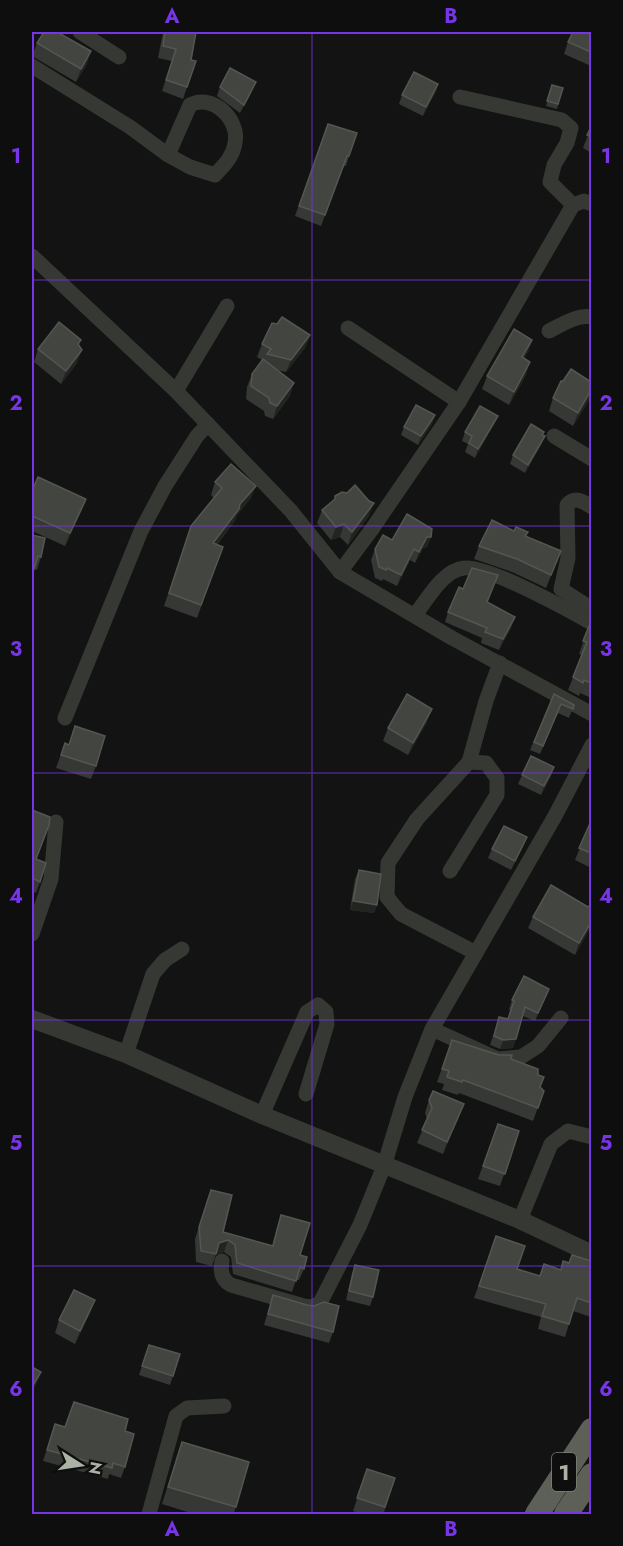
<svg xmlns="http://www.w3.org/2000/svg" width="623" height="1546" font-family="Jost,sans-serif">
  <rect width="100%" height="100%" fill="#121312"/>
  <g fill="none" stroke-linecap="round" stroke-linejoin="round">
    <!-- minor -->
    <g stroke="#353833" stroke-width="15">
      <polyline points="80,32 119,57"/>
      <path d="M32 66 130 127 168 155 190 167 215 175C224 165 233 157 235 143 240 120 213 93 190 105L168 155"/>
      <polyline points="460,97 562,120 571,128 567,143 554,165 550,182 573,205"/>
      <polyline points="32,256 176,391 291,511 340,572 452,638 592,714"/>
      <polyline points="348,328 459,402"/>
      <path d="M549 331C561 325 578 314 592 317"/>
      <polyline points="176,391 227,306"/>
      <polyline points="554,436 592,459"/>
      <path d="M592 507C582 501 575 496 567 505L568 558 561 589 592 609"/>
      <polyline points="340,572 372,529 459,402 573,205 584,201 592,204"/>
      <path d="M415 615C427 600 443 570 464 568 488 565 568 610 592 623"/>
      <polyline points="65,718 141,531 165,486 197,436 208,424"/>
      <polyline points="469,762 486,701 500,663"/>
      <polyline points="450,871 497,795 497,778 486,763 469,762 417,819 388,863 387,897 401,914 476,953"/>
      <polyline points="32,934 51,879 56,822"/>
      <polyline points="432,1029 498,1059 521,1057 538,1046 561,1018"/>
      <polyline points="126,1054 153,974 165,960 182,949"/>
      <polyline points="262,1115 307,1012 318,1005 326,1012 327,1024 306,1094"/>
      <polyline points="520,1220 551,1144 568,1131 592,1137"/>
      <path d="M222 1261C220 1271 222 1280 231 1285L304 1306 311 1307 320 1303 360 1225 384 1166 405 1097 432 1029 555 816 592 745"/>
      <polyline points="149,1514 176,1416 187,1408 224,1406"/>
    </g>
    <!-- tertiary -->
    <polyline stroke="#353833" stroke-width="18" points="32,1019 126,1054 262,1115 520,1220 592,1254"/>
    <!-- trunk -->
    <g stroke="#5c6057" stroke-width="24">
      <polyline points="537,1514 592,1430"/>
      <polyline points="566,1514 592,1475"/>
    </g>
  </g>
  <!-- wall -->
  <g fill="#363835">
    <polygon points="163,32 196,32 191,60 196,61 183,99 162,91 172,61 158,58"/>
    <polygon points="591,32 591,66 564,54 568,42"/>
    <polygon points="37,43 87,64 76,82 32,56"/>
    <polygon points="438,84 435,93 423,116 399,104 402,95"/>
    <polygon points="552,85 563,88 557,109 546,106"/>
    <polygon points="220,87 252,91 240,113 217,96"/>
    <polygon points="328,124 349,156 346,166 344,166 321,226 295,216"/>
    <polygon points="591,127 591,153 583,148"/>
    <polygon points="310,335 305,348 286,372 277,370 290,396 273,419 265,416 264,411 246,399 247,387 252,374 262,360 257,357 262,344"/>
    <polygon points="532,340 528,352 524,358 526,375 509,405 482,389 487,376"/>
    <polygon points="79,346 77,363 61,384 34,362 38,349"/>
    <polygon points="591,397 573,426 549,411 553,398"/>
    <polygon points="435,415 432,424 418,445 401,435 404,427"/>
    <polygon points="494,424 475,458 465,452 468,444 462,441 465,432"/>
    <polygon points="542,435 545,436 541,445 525,473 510,464 513,455"/>
    <polygon points="215,482 251,498 237,515 234,522 217,545 223,547 197,618 164,606 191,526 214,498 211,495"/>
    <polygon points="32,491 86,499 81,512 65,546 32,531"/>
    <polygon points="322,510 369,516 348,545 340,537 331,540 317,523"/>
    <polygon points="514,531 528,532 526,537 561,551 546,588 512,572 474,559 479,546"/>
    <polygon points="32,535 41,557 37,570 34,569 32,578"/>
    <polygon points="431,537 427,547 423,548 415,563 410,560 397,586 383,579 382,581 375,578 371,560 375,549 392,540"/>
    <polygon points="487,603 511,628 499,650 481,643 482,638 445,622 448,612"/>
    <polygon points="591,621 591,698 580,693 579,696 568,690 582,655 579,654"/>
    <polygon points="554,694 574,705 569,718 558,713 540,754 530,750"/>
    <polygon points="427,722 408,755 383,741 388,728"/>
    <polygon points="75,726 96,766 91,779 56,768 65,743 69,745"/>
    <polygon points="554,767 551,776 541,795 518,784 522,775"/>
    <polygon points="32,810 36,859 40,882 36,893 32,891"/>
    <polygon points="591,821 591,868 575,860"/>
    <polygon points="523,846 511,870 488,858 492,849"/>
    <polygon points="359,870 377,905 374,913 350,910 355,879"/>
    <polygon points="533,917 591,926 575,955 528,928"/>
    <polygon points="549,989 535,1021 523,1016 513,1048 500,1049 490,1045 499,1017 508,1019 510,1010 509,1009 512,1000"/>
    <polygon points="452,1040 511,1059 538,1075 540,1087 544,1091 533,1121 459,1093 458,1095 442,1090 444,1084 437,1082"/>
    <polygon points="429,1100 459,1117 443,1154 417,1143 427,1119 425,1113"/>
    <polygon points="498,1124 519,1131 500,1186 478,1179"/>
    <polygon points="211,1190 223,1232 272,1246 277,1227 281,1215 300,1255 304,1269 299,1280 296,1280 292,1292 233,1274 231,1257 224,1252 216,1254 212,1266 196,1262 195,1239"/>
    <polygon points="496,1236 517,1269 539,1276 544,1264 560,1270 563,1261 569,1262 591,1261 591,1317 573,1311 565,1337 538,1329 541,1317 474,1298"/>
    <polygon points="355,1265 373,1297 370,1306 346,1300 352,1273"/>
    <polygon points="273,1295 307,1305 333,1332 329,1343 264,1325"/>
    <polygon points="90,1313 75,1344 55,1333 59,1320"/>
    <polygon points="149,1345 173,1376 170,1385 139,1375"/>
    <polygon points="55,1424 65,1427 125,1431 125,1467 121,1478 109,1474 108,1479 43,1461"/>
    <polygon points="182,1442 236,1507 233,1515 197,1515 162,1504"/>
    <polygon points="367,1469 395,1478 383,1515 363,1515 353,1511"/>
  </g>
  <!-- shaded-wall -->
  <g fill="#222422">
    <polygon points="91,51 87,64 76,82 81,69"/>
    <polygon points="438,84 435,93 423,116 426,107"/>
    <polygon points="310,335 305,348 286,372 291,360"/>
    <polygon points="532,340 528,352 518,370 522,357"/>
    <polygon points="82,350 77,363 61,384 66,371"/>
    <polygon points="530,362 526,375 509,405 514,392"/>
    <polygon points="294,383 290,396 273,419 277,406"/>
    <polygon points="591,390 591,397 573,426 578,413"/>
    <polygon points="435,415 432,424 418,445 421,436"/>
    <polygon points="498,416 494,424 475,458 478,449"/>
    <polygon points="545,436 541,445 525,473 528,465"/>
    <polygon points="256,486 251,498 237,515 234,522 208,556 213,543 240,504"/>
    <polygon points="86,499 81,512 65,546 70,533"/>
    <polygon points="374,503 369,516 348,545 352,532"/>
    <polygon points="344,524 340,537 331,540 336,527"/>
    <polygon points="427,537 431,537 427,547 423,548 415,563 419,552"/>
    <polygon points="414,549 410,560 397,586 401,575"/>
    <polygon points="515,617 511,628 499,650 503,639"/>
    <polygon points="432,709 427,722 408,755 413,743"/>
    <polygon points="554,767 551,776 541,795 544,786"/>
    <polygon points="353,901 377,905 374,913 350,910"/>
    <polygon points="591,922 591,926 575,955 579,943"/>
    <polygon points="549,989 546,997 535,1021 538,1013"/>
    <polygon points="516,1039 513,1048 500,1049 503,1040"/>
    <polygon points="464,1104 459,1117 443,1154 447,1142"/>
    <polygon points="228,1240 224,1252 215,1255 219,1243"/>
    <polygon points="95,1300 90,1313 75,1344 80,1331"/>
    <polygon points="41,1372 36,1385 32,1392 32,1387"/>
  </g>
  <!-- building -->
  <g fill="#434541" stroke="#535751" stroke-width="1.5">
    <polygon points="44,32 57,32 91,51 81,69 37,43"/>
    <polygon points="165,32 196,32 191,60 196,61 187,87 166,80 176,49 163,46"/>
    <polygon points="573,32 591,32 591,52 568,42"/>
    <polygon points="230,68 256,82 244,105 220,87"/>
    <polygon points="414,72 438,84 426,107 402,95"/>
    <polygon points="552,85 563,88 558,104 547,101"/>
    <polygon points="328,124 357,133 349,156 347,156 325,215 299,206"/>
    <polygon points="591,127 591,137 587,135"/>
    <polygon points="282,317 310,335 291,360 267,354 271,349 262,344 272,323 277,324"/>
    <polygon points="59,322 81,340 78,344 82,350 66,371 38,349"/>
    <polygon points="514,329 532,340 522,357 530,362 514,392 487,376"/>
    <polygon points="263,359 294,383 277,406 270,403 269,398 251,386 252,374"/>
    <polygon points="571,369 591,382 591,390 578,413 553,398 561,381 563,381"/>
    <polygon points="416,405 435,415 421,436 404,427"/>
    <polygon points="480,406 498,416 478,449 469,443 472,436 465,432"/>
    <polygon points="531,424 544,432 542,435 545,436 528,465 513,455"/>
    <polygon points="231,464 256,486 240,504 239,509 213,543 223,547 201,605 169,593 191,526 222,488 215,482"/>
    <polygon points="38,477 86,499 70,533 32,516 32,491"/>
    <polygon points="355,485 369,501 374,503 352,532 344,524 336,527 322,510 335,499 335,496 342,492 347,493"/>
    <polygon points="407,514 432,529 431,537 427,537 419,552 414,549 401,575 387,568 386,570 379,567 375,549 383,535 392,540"/>
    <polygon points="492,520 514,531 516,527 528,532 525,536 561,551 551,575 517,559 479,546"/>
    <polygon points="32,535 45,538 41,557 38,556 33,572 32,572"/>
    <polygon points="472,568 498,575 487,602 515,617 503,639 485,632 487,628 448,612 459,587 463,589"/>
    <polygon points="591,621 591,683 584,680 583,683 573,677 587,642 583,641"/>
    <polygon points="407,694 432,709 413,743 388,728"/>
    <polygon points="554,694 574,705 573,709 561,704 543,746 534,742"/>
    <polygon points="75,726 105,736 96,766 61,755 65,743 69,745"/>
    <polygon points="531,756 554,767 544,786 522,775"/>
    <polygon points="32,810 50,817 49,825 36,859 46,863 40,882 32,878"/>
    <polygon points="591,821 591,853 579,848"/>
    <polygon points="504,826 527,837 515,861 492,849"/>
    <polygon points="359,870 381,874 377,905 353,901"/>
    <polygon points="551,885 588,907 591,904 591,922 579,943 533,917"/>
    <polygon points="524,976 549,989 538,1013 525,1007 516,1039 503,1040 494,1036 499,1017 508,1019 514,1001 512,1000"/>
    <polygon points="452,1040 499,1055 512,1055 511,1059 538,1069 538,1075 544,1077 540,1087 544,1091 538,1108 463,1080 462,1082 447,1077 449,1071 442,1069"/>
    <polygon points="433,1091 464,1104 447,1142 422,1130 432,1108 429,1100"/>
    <polygon points="498,1124 519,1131 505,1174 483,1166"/>
    <polygon points="211,1190 232,1195 223,1232 273,1246 281,1215 310,1223 300,1255 307,1257 304,1269 300,1267 296,1281 237,1263 235,1245 228,1240 219,1243 216,1254 201,1251 199,1227"/>
    <polygon points="496,1236 525,1246 517,1269 540,1276 544,1264 561,1270 563,1261 569,1263 572,1255 591,1261 591,1303 577,1298 569,1324 542,1316 546,1304 479,1286"/>
    <polygon points="355,1265 379,1270 373,1297 349,1291"/>
    <polygon points="74,1290 95,1300 80,1331 59,1320"/>
    <polygon points="273,1295 307,1305 314,1306 324,1302 339,1306 333,1332 268,1314"/>
    <polygon points="149,1345 180,1354 173,1376 142,1366"/>
    <polygon points="32,1367 41,1372 32,1387"/>
    <polygon points="74,1402 128,1419 125,1431 134,1434 125,1467 113,1463 112,1468 47,1450 55,1424 65,1427"/>
    <polygon points="182,1442 249,1462 236,1507 168,1487"/>
    <polygon points="367,1469 395,1478 385,1507 357,1498"/>
  </g>
  <!-- grid -->
  <path fill="none" stroke="#7834e9" stroke-width="1.5" stroke-opacity="0.55" d="M312 32V1514M32 280H592M32 526H592M32 773H592M32 1020H592M32 1266H592"/>
  <g text-anchor="middle" stroke-width="4.5" stroke-linejoin="round" paint-order="stroke">
    <!-- shield labels -->
    <rect fill="#0d0e0d" stroke="#7d8277" stroke-width="1.5" x="552" y="1453" width="24" height="38" rx="4.5"/>
    <g font-size="22" font-weight="bold" fill="#adb3a4">
      <text x="564" y="1480">1</text>
    </g>
  </g>
  <!-- border -->
  <rect width="623" height="1546" fill="none" stroke="#0d0e0d" stroke-width="66"/>
  <!-- north arrow -->
  <g transform="translate(81 1465) rotate(102)" stroke="#0d0e0d" stroke-width="4.5" paint-order="stroke">
  <path d="M0-4.5L10 22L0 15L-10 22Z" fill="#adb3a4"/>
  <text y="-9" font-size="16" font-weight="bold" text-anchor="middle" fill="#adb3a4">N</text>
  </g>
  <rect x="33" y="33" width="557" height="1480" fill="none" stroke="#7834e9" stroke-width="2"/>
  <g font-size="20" text-anchor="middle" font-weight="bold" fill="#7834e9">
    <text x="172" y="23">A</text>
    <text x="451" y="23">B</text>
    <text x="16" y="163">1</text>
    <text x="606" y="163">1</text>
    <text x="16" y="410">2</text>
    <text x="606" y="410">2</text>
    <text x="16" y="656">3</text>
    <text x="606" y="656">3</text>
    <text x="16" y="903">4</text>
    <text x="606" y="903">4</text>
    <text x="16" y="1150">5</text>
    <text x="606" y="1150">5</text>
    <text x="16" y="1396">6</text>
    <text x="606" y="1396">6</text>
    <text x="172" y="1536">A</text>
    <text x="451" y="1536">B</text>
  </g>
</svg>
